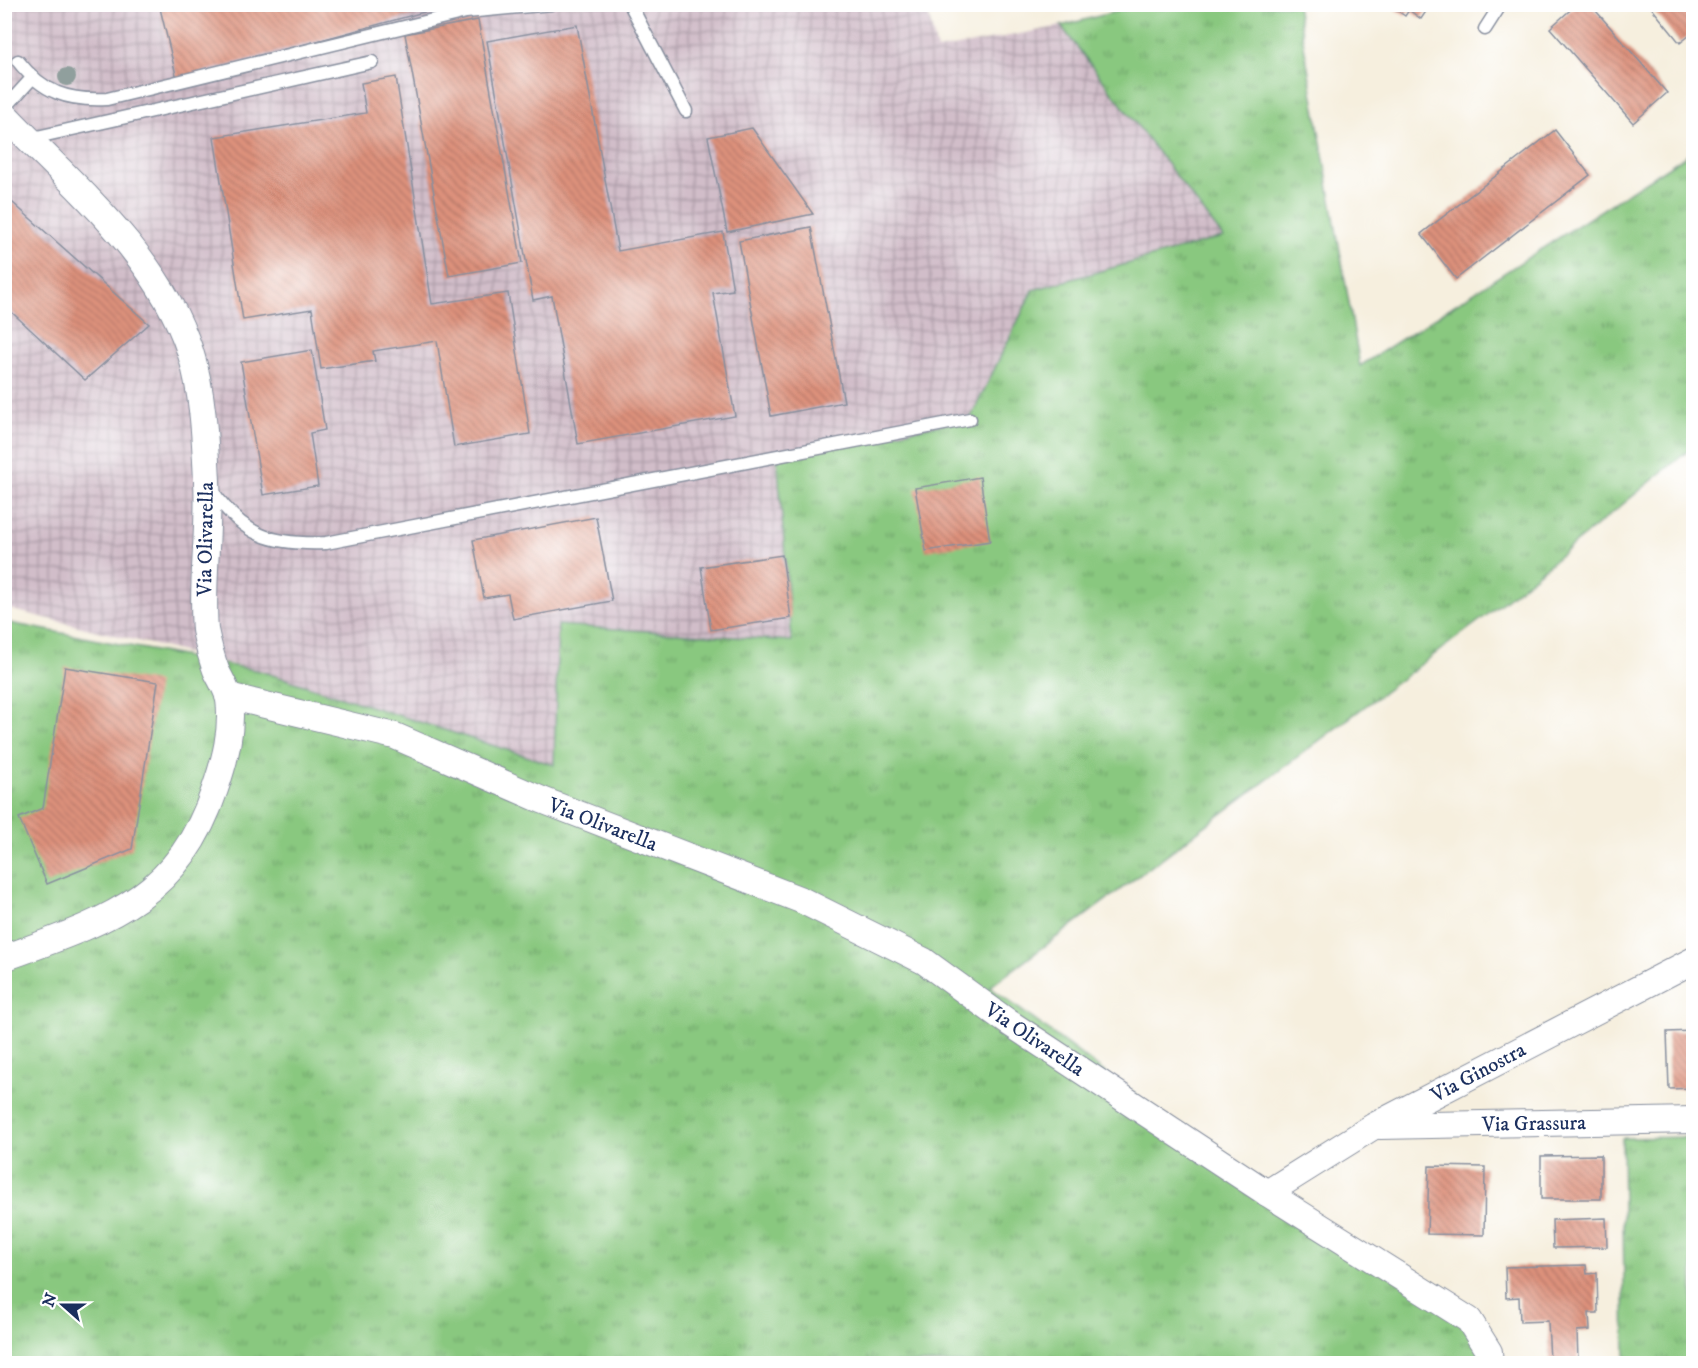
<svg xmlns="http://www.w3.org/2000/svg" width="1698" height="1368" font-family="'IM FELL DW Pica',serif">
  <defs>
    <pattern id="industrial-grid" width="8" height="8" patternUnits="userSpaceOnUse" patternTransform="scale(1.5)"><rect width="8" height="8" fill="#d1bdc9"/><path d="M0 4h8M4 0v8" fill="none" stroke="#a99aa6"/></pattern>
    <pattern id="grass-tufts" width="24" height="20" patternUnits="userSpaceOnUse" patternTransform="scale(1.5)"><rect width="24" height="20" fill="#89c87f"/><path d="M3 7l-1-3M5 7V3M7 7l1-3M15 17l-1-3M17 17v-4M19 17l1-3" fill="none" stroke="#6fa36b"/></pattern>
    <pattern id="building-back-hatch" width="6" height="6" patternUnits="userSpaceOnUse" patternTransform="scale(1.5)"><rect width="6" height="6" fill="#dd917b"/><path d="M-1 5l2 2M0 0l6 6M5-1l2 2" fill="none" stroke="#b27768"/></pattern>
  </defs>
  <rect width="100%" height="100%" fill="#fff"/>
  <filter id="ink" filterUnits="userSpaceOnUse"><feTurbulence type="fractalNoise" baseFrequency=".0167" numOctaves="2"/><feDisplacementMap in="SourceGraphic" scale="12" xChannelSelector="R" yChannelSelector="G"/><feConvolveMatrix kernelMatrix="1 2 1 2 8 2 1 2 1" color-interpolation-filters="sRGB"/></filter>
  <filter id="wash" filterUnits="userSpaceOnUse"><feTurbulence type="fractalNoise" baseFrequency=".008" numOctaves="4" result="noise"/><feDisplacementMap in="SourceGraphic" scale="24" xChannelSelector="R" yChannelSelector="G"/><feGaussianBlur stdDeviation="1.35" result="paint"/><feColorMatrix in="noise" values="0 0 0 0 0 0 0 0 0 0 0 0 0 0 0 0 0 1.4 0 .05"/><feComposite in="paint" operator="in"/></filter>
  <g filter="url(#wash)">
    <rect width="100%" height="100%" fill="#f6efde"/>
    <!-- industrial -->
    <polygon fill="url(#industrial-grid)" points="5,5 926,5 937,50 1061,26 1223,237 1033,290 970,419 777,456 792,641 558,625 555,765 260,671 5,608"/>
    <!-- grass -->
    <g fill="url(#grass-tufts)" stroke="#527c6e" stroke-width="1.5">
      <polygon points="1141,5 1297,5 1360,366 1693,151 1693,447 1487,615 990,987 1267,1193 1469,1320 1486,1363 5,1363 4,622 260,671 554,765 558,625 792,641 777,456 970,419 1033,290 1223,237 1061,26"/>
      <polygon points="1693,1137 1693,1363 1625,1363 1622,1138"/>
    </g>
    <g id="blocks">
      <!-- building -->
      <g fill="url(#building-back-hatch)">
        <polygon points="159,4 450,4 450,5 177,79"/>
        <polygon points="1388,4 1431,4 1421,19 1409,10 1405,16"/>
        <polygon points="1577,4 1590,4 1667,93 1633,123 1550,28"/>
        <polygon points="1652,4 1694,4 1694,32 1680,43 1650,6"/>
        <polygon points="478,20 522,263 449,276 405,34"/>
        <polygon points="577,25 618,251 723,232 733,290 713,293 735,416 578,444 552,296 533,300 487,41"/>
        <polygon points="396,77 432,304 508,293 530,434 454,447 437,341 373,351 375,361 321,369 312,309 243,320 214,137 366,113 361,83"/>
        <polygon points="752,128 813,214 727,232 708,137"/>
        <polygon points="1555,130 1590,175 1456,279 1421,234"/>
        <polygon points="4,195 149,324 85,380 4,305"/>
        <polygon points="811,227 844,402 771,416 739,241"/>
        <polygon points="312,350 325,430 310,433 318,486 263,495 241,362"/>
        <polygon points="980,477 990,541 926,551 915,488"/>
        <polygon points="596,517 612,601 513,619 508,594 484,598 473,540"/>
        <polygon points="782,555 791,618 711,630 701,567"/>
        <polygon points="65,667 158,682 132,849 47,884 19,818 43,808"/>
        <polygon points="1694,1031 1694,1088 1669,1089 1667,1032"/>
        <polygon points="1601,1155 1601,1199 1541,1199 1541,1156"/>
        <polygon points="1429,1166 1485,1167 1484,1235 1427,1234"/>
        <polygon points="1606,1218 1607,1247 1553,1248 1552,1220"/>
        <polygon points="1586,1265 1587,1274 1597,1273 1598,1313 1589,1313 1590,1330 1577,1331 1578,1360 1550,1361 1548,1321 1520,1322 1519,1297 1506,1298 1505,1267"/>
      </g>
    </g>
  </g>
  <g filter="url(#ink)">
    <use href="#blocks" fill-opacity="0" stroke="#888f9e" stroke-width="1.5"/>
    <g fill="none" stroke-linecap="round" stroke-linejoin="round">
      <defs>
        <g id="lane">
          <polyline points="630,4 686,111"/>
          <polyline points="1485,29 1501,4"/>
          <path d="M18 61C43 93 68 101 107 99L466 12 551 4"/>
          <polyline points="4,109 33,77"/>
          <polyline points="28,139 372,62"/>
          <path d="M211 489C243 536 271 545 326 543L970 419"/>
        </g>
        <g id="street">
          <path d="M4 114C73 186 158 254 190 351 203 391 205 439 207 481 210 531 201 581 205 630 208 644 211 657 216 670 220 679 227 689 229 699 233 730 225 760 215 789 178 900 105 921 4 958"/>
          <polyline points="228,696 395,736 542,800 801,900 924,961 1008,1022 1267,1193 1469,1320 1489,1352 1490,1364"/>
          <polyline points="1380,1126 1694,1120"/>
          <polyline points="1267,1193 1374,1126 1694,960"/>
        </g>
      </defs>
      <!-- lane casing -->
      <use href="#lane" stroke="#888f9e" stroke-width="15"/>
      <!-- street casing -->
      <use href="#street" stroke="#888f9e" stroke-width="28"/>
      <!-- lane -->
      <use href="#lane" stroke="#fff" stroke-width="12"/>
      <!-- street -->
      <use href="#street" stroke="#fff" stroke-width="26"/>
    </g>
    <!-- trees -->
    <circle fill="#909f9d" cx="67" cy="77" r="9"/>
  </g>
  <g text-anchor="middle" stroke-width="5" stroke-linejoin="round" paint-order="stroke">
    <!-- street labels -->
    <g font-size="21" fill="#1b2f5e" stroke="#fff">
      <text transform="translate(205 539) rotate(-89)" y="7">Via Olivarella</text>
      <text transform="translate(603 824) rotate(21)" y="7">Via Olivarella</text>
      <text transform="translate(1035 1039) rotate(34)" y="7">Via Olivarella</text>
      <text transform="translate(1478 1072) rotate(-28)" y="7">Via Ginostra</text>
      <text transform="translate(1534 1123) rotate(-1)" y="7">Via Grassura</text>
    </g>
  </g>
  <!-- margin -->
  <rect width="1698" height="1368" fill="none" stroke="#fff" stroke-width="24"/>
  <!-- north arrow -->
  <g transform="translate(63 1305) rotate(291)" stroke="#ffffff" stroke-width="4.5" paint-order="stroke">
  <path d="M0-4.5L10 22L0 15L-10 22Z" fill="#1b2f5e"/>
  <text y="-9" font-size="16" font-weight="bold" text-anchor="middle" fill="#1b2f5e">N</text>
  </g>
</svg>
